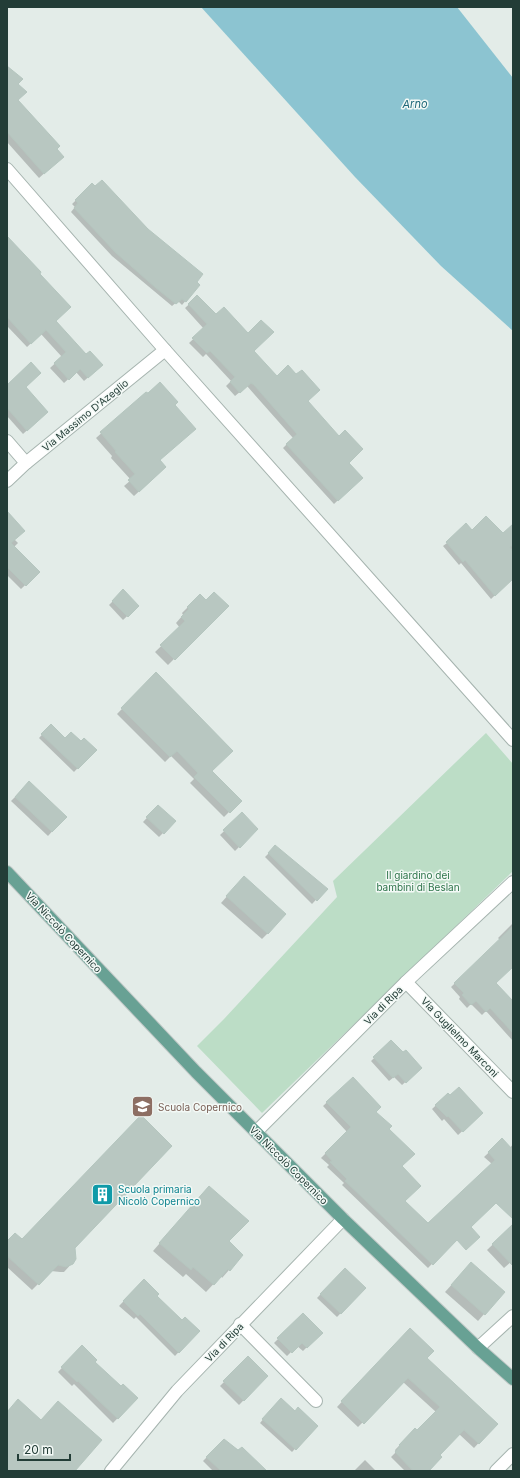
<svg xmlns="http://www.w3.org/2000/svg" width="520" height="1478" font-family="Inter,sans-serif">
  <rect width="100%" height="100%" fill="#e3ece8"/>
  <!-- green -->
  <polygon fill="#bcddc6" points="486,733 513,764 513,871 262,1113 197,1046 224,1019 337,897 333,881"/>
  <!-- water -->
  <polygon fill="#8cc4d1" points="201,7 457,7 513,78 513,331 441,266 355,177"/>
  <!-- shadow -->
  <g fill="#0003">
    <polygon points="7,75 17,84 17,100 56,149 58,161 39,178 7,142"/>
    <polygon points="92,185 199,285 182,305 178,301 172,306 112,256 71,212 75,207 72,204"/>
    <polygon points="7,237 39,274 55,321 86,355 102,365 84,381 76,372 64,383 50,368 62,357 41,334 27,347 8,327 7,328"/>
    <polygon points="197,297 253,351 277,377 306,401 348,463 361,478 334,504 283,448 293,438 247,386 235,396 226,386 231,381 206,354 203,357 189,343 204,329 185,308"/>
    <polygon points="7,385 25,387 47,412 23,434 7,416"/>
    <polygon points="146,393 174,405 159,461 160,472 134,496 124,486 131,480 111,458 112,456 96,438"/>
    <polygon points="7,519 14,539 18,543 14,547 39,572 21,589 7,575"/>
    <polygon points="471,532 503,534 513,532 513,551 510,553 513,556 513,578 491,599 461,563 459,565 443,546 447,543"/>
    <polygon points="123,591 138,606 123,620 109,605"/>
    <polygon points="200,595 206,601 227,606 168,665 155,652 180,628 176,623 183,615 182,613"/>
    <polygon points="156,674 211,771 240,801 224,817 190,783 194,779 171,756 165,762 117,714"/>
    <polygon points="51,725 65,739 95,750 74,772 39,738"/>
    <polygon points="29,783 65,817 48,836 11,801"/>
    <polygon points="158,806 175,821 159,837 143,822"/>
    <polygon points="242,814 257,829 235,851 220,835"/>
    <polygon points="275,847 326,889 312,904 265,857"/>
    <polygon points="238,884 268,933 262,939 221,903"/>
    <polygon points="513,923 513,965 495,983 513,1002 513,1041 486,1011 482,1015 471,1004 467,1008 459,999 460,997 451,987 500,940 498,938"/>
    <polygon points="391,1042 421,1068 402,1085 394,1077 389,1081 371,1061"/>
    <polygon points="353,1078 375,1112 388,1129 401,1166 404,1202 428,1225 492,1164 484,1157 502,1140 510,1148 513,1144 513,1186 453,1242 428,1268 342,1185 344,1183 327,1167 329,1165 321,1158 347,1132 323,1106"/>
    <polygon points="448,1094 478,1117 458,1135 444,1119 442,1121 432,1109"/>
    <polygon points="209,1187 228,1241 242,1255 229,1270 222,1278 221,1276 206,1292 186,1274 183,1277 153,1251"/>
    <polygon points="513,1225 513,1260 504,1268 487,1250"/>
    <polygon points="22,1240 74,1248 74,1261 64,1272 60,1272 51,1271 32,1290 7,1267 7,1243"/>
    <polygon points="345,1269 365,1288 337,1317 317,1298"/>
    <polygon points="465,1270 503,1292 478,1321 445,1292"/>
    <polygon points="144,1280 155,1296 182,1321 198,1331 175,1356 136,1317 134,1319 119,1306"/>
    <polygon points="303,1314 321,1333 303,1351 297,1346 287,1356 274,1343"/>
    <polygon points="410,1329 426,1358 496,1424 474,1448 459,1434 439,1455 427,1471 405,1471 391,1457 396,1452 395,1450 415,1429 417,1431 436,1412 403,1382 358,1427 337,1407"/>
    <polygon points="82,1347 94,1362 121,1388 137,1398 113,1423 74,1384 72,1386 58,1372"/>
    <polygon points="248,1358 267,1376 239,1405 220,1386"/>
    <polygon points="277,1403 295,1412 316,1426 292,1452 260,1423"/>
    <polygon points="224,1440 266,1471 213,1471 203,1461"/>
    <polygon points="365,1460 376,1471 354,1471"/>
  </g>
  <!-- building -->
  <g fill="#b8c7c1" stroke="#b5c6bf">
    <polygon points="7,66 23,79 18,84 27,92 18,100 60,146 57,149 64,157 44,174 7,132"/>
    <polygon points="102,180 148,229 203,274 197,282 200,285 186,302 182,299 176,304 156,288 115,252 74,208 78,203 75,200 92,183 95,186"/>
    <polygon points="7,236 41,272 40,274 71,307 56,321 86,354 90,351 103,365 88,378 80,369 69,380 54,363 66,352 46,330 31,344 7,317"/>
    <polygon points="197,295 216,314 224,307 248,333 261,320 274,332 254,351 277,376 288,365 296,374 302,370 320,390 308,401 339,436 345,430 363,449 349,463 363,478 338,501 286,444 297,434 254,385 251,383 240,393 230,382 235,377 210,351 207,353 192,338 207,324 188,304"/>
    <polygon points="31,362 41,373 26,387 48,412 27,431 7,408 7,385"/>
    <polygon points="160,382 178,402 175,405 196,429 160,460 166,467 139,492 128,480 135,474 115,452 116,451 100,432 146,392 148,393"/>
    <polygon points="7,511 25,531 11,543 40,572 26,586 7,567"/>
    <polygon points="486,516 503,533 513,524 513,545 510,547 513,552 513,579 495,596 465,560 463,562 446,542 466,523 472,530"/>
    <polygon points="123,589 139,606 128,617 112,601"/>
    <polygon points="214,592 229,606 175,660 160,645 185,621 181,617 189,609 187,607 200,594 206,600"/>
    <polygon points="156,672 233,751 212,771 242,801 230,813 194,777 198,773 177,751 170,757 121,708"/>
    <polygon points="51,724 65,738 71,732 81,741 84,738 97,750 78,769 41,734"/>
    <polygon points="29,781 67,817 52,832 15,797"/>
    <polygon points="158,805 176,821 164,834 146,817"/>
    <polygon points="242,812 258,829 240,848 223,830"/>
    <polygon points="275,845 328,889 317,901 268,853"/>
    <polygon points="244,876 286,914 268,934 226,896"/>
    <polygon points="513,926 513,967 496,983 513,1001 513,1033 490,1008 486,1012 476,1001 471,1005 462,995 464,993 454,983"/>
    <polygon points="391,1040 403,1052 406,1050 422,1068 406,1083 398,1074 393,1078 373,1057"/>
    <polygon points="353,1077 381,1107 376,1112 392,1126 389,1129 415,1154 402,1166 421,1186 405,1201 428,1223 495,1160 488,1152 502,1138 513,1150 513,1219 496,1203 471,1227 480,1237 466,1250 457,1240 433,1265 345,1181 347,1179 330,1162 332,1161 325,1153 351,1127 326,1102"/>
    <polygon points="459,1087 483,1113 463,1132 448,1116 447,1117 435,1105 448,1093 450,1095"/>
    <polygon points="141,1115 172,1146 75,1248 76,1259 73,1264 66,1267 58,1265 39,1285 7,1256 7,1241 15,1233 22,1239"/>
    <polygon points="209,1186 249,1221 229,1241 243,1255 230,1271 228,1269 214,1285 193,1267 191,1270 159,1243"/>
    <polygon points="513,1224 513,1266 492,1244"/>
    <polygon points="471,1262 505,1292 485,1315 451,1285"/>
    <polygon points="345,1268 366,1288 341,1314 320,1294"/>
    <polygon points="144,1279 159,1294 157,1296 182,1320 185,1317 200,1331 179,1353 140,1314 138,1316 123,1301"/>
    <polygon points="303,1313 323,1333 307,1348 302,1343 292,1353 277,1338"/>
    <polygon points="410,1328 434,1351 427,1358 498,1424 479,1444 464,1430 440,1455 442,1457 429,1471 413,1471 395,1452 400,1446 399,1445 415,1428 417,1430 440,1407 408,1378 364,1424 341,1401"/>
    <polygon points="82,1345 97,1360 95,1362 121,1386 123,1384 138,1398 118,1419 78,1381 77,1382 61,1367"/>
    <polygon points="248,1356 268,1376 244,1401 223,1381"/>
    <polygon points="281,1398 295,1411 298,1407 318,1426 296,1450 262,1419"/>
    <polygon points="18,1399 41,1420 58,1401 102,1440 75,1471 7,1471 7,1412"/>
    <polygon points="224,1439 238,1450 242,1447 267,1471 221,1471 206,1457"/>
  </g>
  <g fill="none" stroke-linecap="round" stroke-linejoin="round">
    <defs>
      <g id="minor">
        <polyline points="7,169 165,350 513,740"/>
        <polyline points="7,441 26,463"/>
        <polyline points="7,481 26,463 165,350"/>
        <polyline points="406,982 513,1092"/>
        <polyline points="256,1132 406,982 513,882"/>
        <polyline points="240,1324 316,1401"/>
        <polyline points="478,1348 513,1316"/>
        <polyline points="111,1471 177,1391 343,1219"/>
        <polyline points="496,1471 513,1454"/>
      </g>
      <polyline id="major" points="7,872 196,1072 343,1219 478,1348 513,1379"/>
    </defs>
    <!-- minor casing -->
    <use href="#minor" stroke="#a6b4af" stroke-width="14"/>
    <!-- major casing -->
    <use href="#major" stroke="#c1c9c7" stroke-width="14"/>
    <!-- minor -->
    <use href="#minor" stroke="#fff" stroke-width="12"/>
    <!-- major -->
    <use href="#major" stroke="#68a194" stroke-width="12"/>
  </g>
  <!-- icons -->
  <defs>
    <symbol id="school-square" viewBox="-11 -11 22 22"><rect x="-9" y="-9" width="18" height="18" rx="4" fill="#8d6e63" stroke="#f3f9f6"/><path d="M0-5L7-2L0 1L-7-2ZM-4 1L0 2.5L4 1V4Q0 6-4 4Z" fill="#fff"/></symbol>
    <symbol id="building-square" viewBox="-11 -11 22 22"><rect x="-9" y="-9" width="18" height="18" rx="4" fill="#0f9aa8" stroke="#f3f9f6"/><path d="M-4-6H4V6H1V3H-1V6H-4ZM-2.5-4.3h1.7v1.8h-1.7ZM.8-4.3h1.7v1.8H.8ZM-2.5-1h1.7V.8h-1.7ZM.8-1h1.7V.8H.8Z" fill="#fff"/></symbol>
  </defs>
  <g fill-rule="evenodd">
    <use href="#school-square" x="130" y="1094" width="25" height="25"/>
    <use href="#building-square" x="90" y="1182" width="25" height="25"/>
  </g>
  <g text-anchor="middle" stroke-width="3" stroke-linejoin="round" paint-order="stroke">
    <!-- street labels -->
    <g font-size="10" fill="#233d37" stroke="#f3f9f6">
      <text transform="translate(85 415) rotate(-39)" y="4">Via Massimo D'Azeglio</text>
      <text transform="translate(64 932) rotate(47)" y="4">Via Niccolò Copernico</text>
      <text transform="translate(383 1005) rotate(-45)" y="4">Via di Ripa</text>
      <text transform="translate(460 1037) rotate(46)" y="4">Via Guglielmo Marconi</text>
      <text transform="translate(289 1165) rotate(45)" y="4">Via Niccolò Copernico</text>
      <text transform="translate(224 1342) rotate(-46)" y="4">Via di Ripa</text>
    </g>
    <!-- park labels -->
    <g font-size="10" fill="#2d744a" stroke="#f3f9f6">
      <text x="418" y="879">Il giardino dei<tspan x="418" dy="12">bambini di Beslan</tspan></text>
    </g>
    <!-- education labels -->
    <g font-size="10" fill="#785e54" stroke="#f3f9f6" text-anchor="start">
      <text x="158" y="1111">Scuola Copernico</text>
    </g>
    <!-- culture labels -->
    <g font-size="10" fill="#0d838f" stroke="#f3f9f6" text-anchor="start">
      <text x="118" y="1193">Scuola primaria<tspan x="118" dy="12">Nicolò Copernico</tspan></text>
    </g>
    <!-- water labels -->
    <g font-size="11" font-style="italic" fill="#1d6879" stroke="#f3f9f6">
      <text x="415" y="108">Arno</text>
    </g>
  </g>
  <!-- border -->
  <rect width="520" height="1478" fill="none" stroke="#233d37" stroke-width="16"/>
  <!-- scale -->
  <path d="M18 1454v6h52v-6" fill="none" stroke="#233d37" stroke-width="2"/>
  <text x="24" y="1454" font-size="12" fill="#233d37" stroke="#f3f9f6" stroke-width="3" paint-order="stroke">20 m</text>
</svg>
